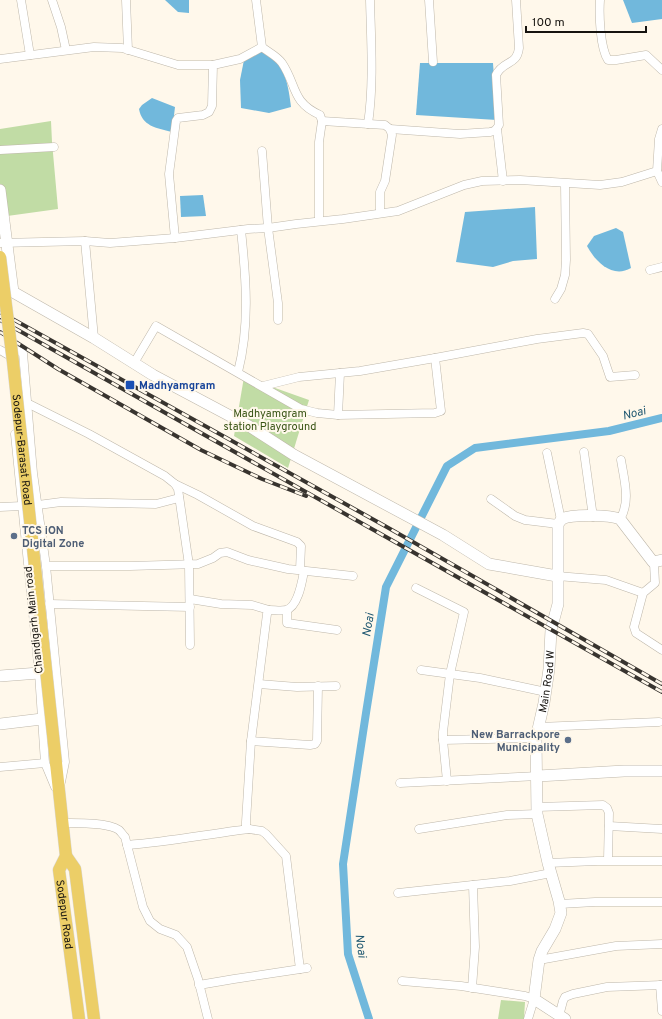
<svg xmlns="http://www.w3.org/2000/svg" width="662" height="1019" font-family="Overpass,sans-serif">
  <rect width="100%" height="100%" fill="#fff8eb"/>
  <!-- green -->
  <g fill="#c1dca5">
    <polygon points="51,121 52,142 58,209 0,217 0,129"/>
    <polygon points="244,377 309,400 288,468 234,436"/>
    <polygon points="501,1000 525,1002 524,1019 498,1019"/>
  </g>
  <!-- water -->
  <g fill="#71b8dc">
    <polygon points="165,0 189,0 189,13 178,12"/>
    <polygon points="623,0 662,0 662,19 632,23"/>
    <path d="M256 51 271 53C286 72 288 84 291 107L269 113 241 108 240 80 244 60Z"/>
    <polygon points="420,63 493,63 497,120 416,115"/>
    <path d="M152 98 175 107 172 132C156 128 142 126 139 109L142 105Z"/>
    <polygon points="203,195 206,216 181,217 180,196"/>
    <polygon points="535,207 537,259 513,261 493,267 456,262 465,212"/>
    <path d="M616 228 623 232 631 268C612 279 595 261 587 246L594 236Z"/>
  </g>
  <g fill="none" stroke-linecap="round" stroke-linejoin="round">
    <!-- canal -->
    <polyline stroke="#71b8dc" stroke-width="8" points="369,1019 348,954 343,864 366,713 386,587 447,466 475,448 609,431 662,418"/>
    <defs>
      <g id="street">
        <polyline points="21,0 30,55"/>
        <polyline points="52,0 61,27 66,50"/>
        <polyline points="126,0 128,50"/>
        <path d="M256 0 262 47C268 52 277 56 282 63 297 85 291 102 320 115L322 121"/>
        <polyline points="429,0 433,62"/>
        <path d="M600 0C599 14 600 48 608 60H616L646 55 662 70"/>
        <polyline points="0,59 94,47 122,48 178,65 213,65"/>
        <path d="M368 124C374 83 371 41 370 0"/>
        <path d="M390 129 460 134 490 132C495 131 496 130 499 125L496 75C503 60 517 66 519 48L516 0"/>
        <polyline points="497,129 503,181"/>
        <polyline points="0,150 54,147"/>
        <polyline points="262,151 268,228 278,303 278,320"/>
        <polyline points="657,171 662,182"/>
        <polyline points="319,221 319,142 322,121 385,125 390,129 392,135 385,181 380,192 380,213"/>
        <polyline points="175,238 169,174 176,121 178,118 203,115 209,112 212,106 213,65 240,59 262,47"/>
        <polyline points="85,241 94,338"/>
        <polyline points="0,243 85,241 110,243 175,238 248,229 268,228 296,224 343,219 398,211 464,185 482,181 520,180 600,185 622,182 657,171 659,139 662,129"/>
        <polyline points="650,270 662,267"/>
        <polyline points="555,299 561,289 565,275 566,260 565,184"/>
        <polyline points="0,350 7,354"/>
        <polyline points="8,354 16,350 23,353 33,473 46,566 65,762 61,782"/>
        <polyline points="134,363 156,326 301,409 317,413 338,415 435,413 441,411 435,358"/>
        <path d="M238 372C250 326 246 277 241 230"/>
        <polyline points="263,386 299,377 360,371 435,358 537,339 583,333 588,334 603,356 610,377 635,375"/>
        <polyline points="27,403 89,434 165,476 175,484 178,489 189,565 190,645"/>
        <polyline points="338,415 340,373"/>
        <polyline points="15,434 39,673 45,763 55,787"/>
        <polyline points="584,452 593,517"/>
        <polyline points="547,453 561,520"/>
        <polyline points="175,484 198,495 253,526 297,542 301,546 300,570"/>
        <polyline points="491,499 515,516 525,520 558,524"/>
        <polyline points="38,505 61,502 156,504 179,498"/>
        <polyline points="0,507 22,506"/>
        <path d="M620 519C631 502 624 479 621 460"/>
        <polyline points="46,566 130,566 198,564 213,558 220,553 227,552 248,560 288,569 353,576"/>
        <polyline points="557,576 606,580 643,593 655,583 654,563"/>
        <polyline points="416,588 464,612 450,674 443,732 443,740 536,738"/>
        <polyline points="643,593 634,627 636,633 662,650"/>
        <polyline points="190,599 221,604 252,605 269,610"/>
        <polyline points="49,604 190,607"/>
        <polyline points="287,610 287,623 337,630"/>
        <polyline points="421,670 480,678 546,692"/>
        <polyline points="259,684 297,687 336,686"/>
        <polyline points="539,727 659,722"/>
        <polyline points="443,740 447,781"/>
        <polyline points="251,741 310,745 315,744 317,741 318,686"/>
        <polyline points="0,767 45,763"/>
        <polyline points="400,783 538,776"/>
        <polyline points="537,807 603,805 607,808 609,813 608,860"/>
        <path d="M62 823C76 823 107 822 119 830 121 832 123 835 125 837L143 907 150 921 160 929 176 935 187 947 198 979 208 1019"/>
        <polyline points="609,826 662,829"/>
        <polyline points="419,829 507,815 537,814"/>
        <path d="M127 845C168 842 208 834 249 829"/>
        <polyline points="548,863 597,861 662,861"/>
        <polyline points="398,893 510,881 551,873"/>
        <polyline points="560,904 595,902 662,902"/>
        <polyline points="539,960 616,946 662,944"/>
        <path d="M300 969 286 856 266 834 262 831 249 829 246 827V822L251 741 267 614 269 610C275 610 281 611 286 610 298 607 302 582 304 571"/>
        <polyline points="402,981 461,986 525,996 534,999 528,1019"/>
        <polyline points="199,985 234,979 307,968"/>
        <polyline points="660,985 662,1011"/>
        <polyline points="472,988 475,947 473,885"/>
        <polyline points="559,1016 563,1001 565,997 573,994 607,987 662,985"/>
      </g>
      <g id="secondary">
        <polyline points="0,190 13,292 94,338 153,375 249,426 294,455 443,535 489,564 557,576"/>
        <polyline points="0,676 39,673"/>
        <polyline points="0,724 42,719"/>
        <polyline points="538,776 624,771 662,771"/>
        <path id="s1" d="M565 1019 534 999 539 960 542 951 555 929 561 913 559 901 548 863 537 814 536 738 544 703 549 669 551 630 558 604V524C560 522 560 521 562 519 572 514 610 515 620 519L653 562 662 560"/>
      </g>
      <g id="primary">
        <path id="s2" d="M56 763 66 856 59 870 79 1019"/>
        <polyline points="66,856 75,869 94,1019"/>
      </g>
    </defs>
    <!-- street casing -->
    <use href="#street" stroke="#beb7aa" stroke-width="9"/>
    <!-- secondary casing -->
    <use href="#secondary" stroke="#beb7aa" stroke-width="12"/>
    <!-- primary casing -->
    <use href="#primary" stroke="#dad9d9" stroke-width="13"/>
    <!-- street -->
    <use href="#street" stroke="#fff" stroke-width="8"/>
    <!-- secondary -->
    <use href="#secondary" stroke="#fff" stroke-width="11"/>
    <!-- primary -->
    <use href="#primary" stroke="#ecce67" stroke-width="12"/>
    <defs>
      <g id="rail">
        <polyline points="0,312 385,526 662,684"/>
        <polyline points="0,320 662,692"/>
        <polyline points="0,332 58,369 201,450 262,479 306,496"/>
      </g>
    </defs>
    <!-- rail casing -->
    <use href="#rail" stroke="#38342f" stroke-width="4"/>
    <!-- rail -->
    <use href="#rail" stroke="#fff8eb" stroke-width="2.5" stroke-dasharray="8" stroke-linecap="butt"/>
    <defs>
      <g id="primary-bridge">
        <path id="s3" d="M0 257 13 362 56 763"/>
      </g>
    </defs>
    <!-- primary-bridge casing -->
    <use href="#primary-bridge" stroke="#dad9d9" stroke-width="13" stroke-linecap="butt"/>
    <!-- primary-bridge -->
    <use href="#primary-bridge" stroke="#ecce67" stroke-width="12"/>
  </g>
  <!-- markers -->
  <rect fill="#1a4fb4" stroke="#fff8eb" stroke-width="1.5" x="125" y="380" width="10" height="10" rx="2"/>
  <g fill="#5c6f8a" stroke="#fff8eb" stroke-width="1.5">
    <circle cx="14" cy="536" r="4"/>
    <circle cx="568" cy="740" r="4"/>
  </g>
  <g text-anchor="middle" stroke-width="4" stroke-linejoin="round" paint-order="stroke">
    <!-- transit labels -->
    <g font-size="11" font-weight="bold" fill="#164399" stroke="#fff8eb" text-anchor="start">
      <text x="139" y="389">Madhyamgram</text>
    </g>
    <!-- park labels -->
    <g font-size="11" fill="#385314" stroke="#fff8eb">
      <text x="270" y="417">Madhyamgram<tspan x="270" dy="13">station Playground</tspan></text>
    </g>
    <!-- street labels -->
    <g font-size="11" fill="#16130f" stroke="#fff8eb">
      <text dy="4" stroke="none"><textPath href="#s3" startOffset="194">Sodepur-Barasat Road</textPath></text>
      <text transform="translate(33 620) rotate(-96)" y="4">Chandigarh Main road</text>
      <text dy="4" stroke="none"><textPath href="#s1" startOffset="364">Main Road W</textPath></text>
      <text dy="4" stroke="none"><textPath href="#s2" startOffset="154">Sodepur Road</textPath></text>
    </g>
    <!-- service labels -->
    <g font-size="11" font-weight="bold" fill="#4e5e75" stroke="#fff8eb" text-anchor="start">
      <text x="22" y="534">TCS iON<tspan x="22" dy="13">Digital Zone</tspan></text>
      <text x="560" y="738" text-anchor="end">New Barrackpore<tspan x="560" dy="13">Municipality</tspan></text>
    </g>
    <!-- water labels -->
    <g font-size="12" font-style="italic" fill="#205871" stroke="#fff8eb">
      <text transform="translate(634 413) rotate(-14)" y="4">Noai</text>
      <text transform="translate(368 625) rotate(-81)" y="4">Noai</text>
      <text transform="translate(361 946) rotate(82)" y="4">Noai</text>
    </g>
  </g>
  <!-- scale -->
  <path d="M526 26v6h120v-6" fill="none" stroke="#16130f" stroke-width="2"/>
  <text x="532" y="26" font-size="12" fill="#16130f" stroke="#fff8eb" stroke-width="3" paint-order="stroke">100 m</text>
</svg>
